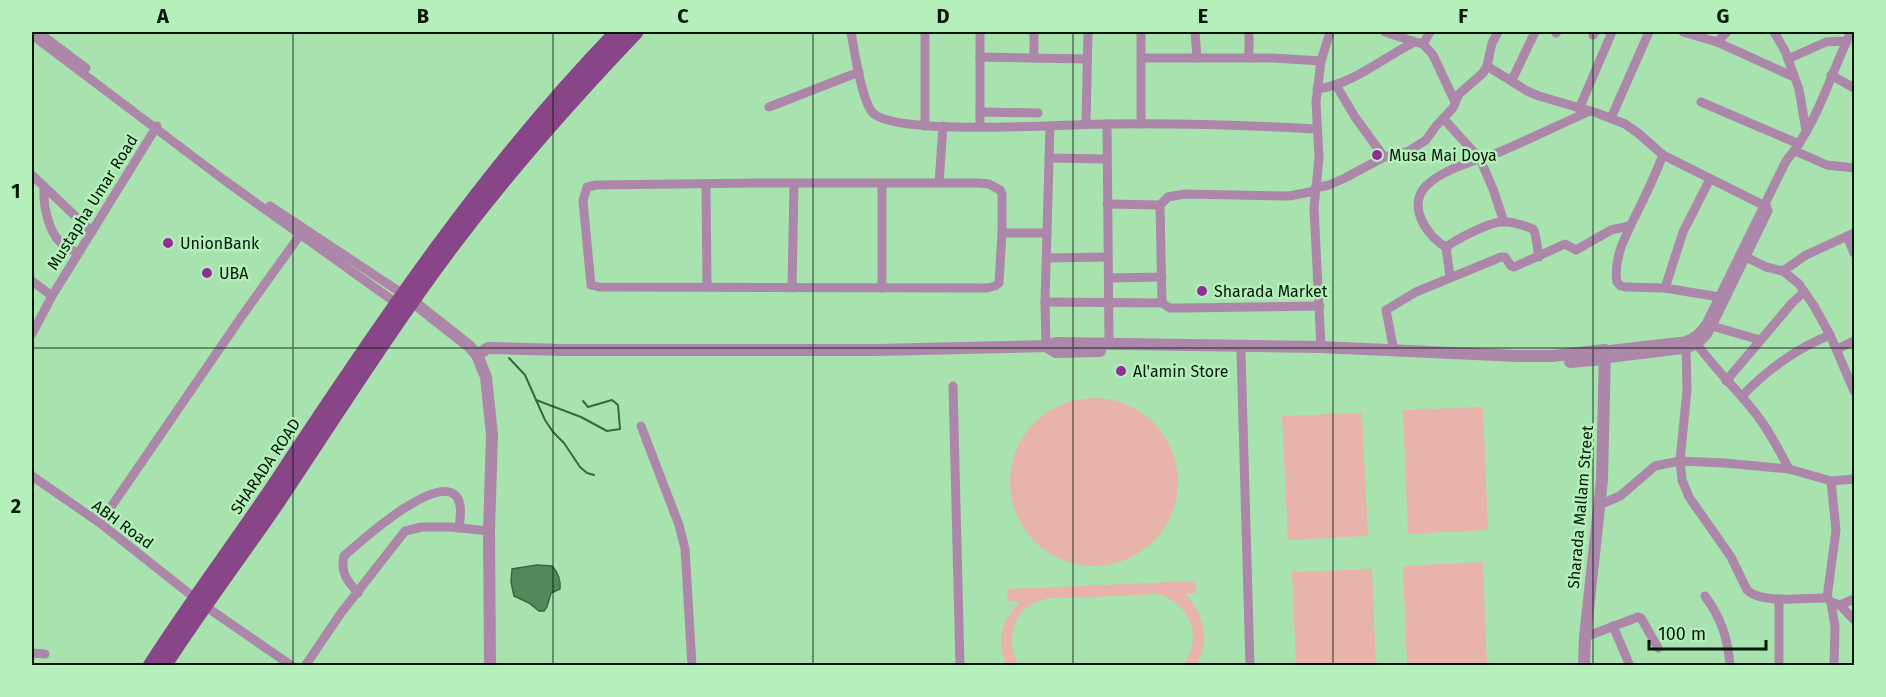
<svg xmlns="http://www.w3.org/2000/svg" width="1886" height="697" font-family="'Fira Sans',sans-serif">
  <rect width="100%" height="100%" fill="#a8e2af"/>
  <!-- green -->
  <g fill="#e7b3ab">
    <circle cx="1094" cy="482" r="84"/>
    <polygon points="1483,407 1488,530 1408,534 1403,410"/>
    <polygon points="1362,413 1368,536 1288,540 1282,416"/>
    <polygon points="1483,562 1487,665 1407,665 1403,566"/>
    <polygon points="1372,569 1376,665 1296,665 1292,572"/>
    <path d="M1196 581V593H1185C1204 615 1211 638 1197 665H1183C1204 637 1190 603 1157 594 1130 595 1104 597 1077 598 1067 598 1055 597 1045 599 1013 606 1005 639 1018 665H1006C996 637 1001 624 1019 602L1007 601 1008 589Z"/>
  </g>
  <!-- water -->
  <path fill="#53885b" stroke="#3b6642" stroke-width="1.5" d="M537 565 552 566C558 572 561 581 560 589L551 593 547 607 544 611H539L529 603 514 596 511 582 512 569Z"/>
  <g fill="none" stroke-linecap="round" stroke-linejoin="round">
    <!-- stream -->
    <g stroke="#3b6642" stroke-width="2">
      <polyline points="509,358 525,375 545,420 553,432 564,443 580,467 587,473 594,475"/>
      <polyline points="536,400 581,417 607,431 620,429 618,405 612,400 588,407 583,401"/>
    </g>
    <!-- minor -->
    <g stroke="#ac87aa" stroke-width="9">
      <polyline points="38,32 86,68"/>
      <path d="M851 32C854 49 862 104 874 114 902 136 1063 124 1106 124 1176 123 1246 125 1316 129"/>
      <polyline points="1195,32 1197,58"/>
      <polyline points="1385,32 1415,42"/>
      <polyline points="1683,32 1717,42 1794,77"/>
      <polyline points="1774,32 1785,51 1799,89 1806,131"/>
      <polyline points="1556,33 1557,32"/>
      <polyline points="32,35 224,180 399,305"/>
      <polyline points="1593,35 1595,32"/>
      <polyline points="1717,42 1727,32"/>
      <polyline points="1423,44 1433,55 1455,102"/>
      <polyline points="980,57 1087,59"/>
      <polyline points="1034,58 1034,32"/>
      <polyline points="1141,58 1273,58 1321,61"/>
      <polyline points="1249,58 1249,32"/>
      <polyline points="1788,59 1826,42 1846,41"/>
      <polyline points="1487,66 1527,91 1539,96 1597,113 1625,124 1638,133 1663,155 1767,207"/>
      <polyline points="1831,75 1854,88"/>
      <polyline points="1512,80 1535,32"/>
      <polyline points="1336,85 1355,117 1384,157"/>
      <path d="M1317 89C1352 85 1384 57 1415 42L1423 44 1430 32"/>
      <polyline points="1701,102 1799,144"/>
      <polyline points="769,107 859,72"/>
      <polyline points="1579,109 1612,32"/>
      <polyline points="980,112 1038,113"/>
      <polyline points="1443,118 1480,159 1493,189 1504,222"/>
      <polyline points="1611,118 1649,32"/>
      <polyline points="1086,124 1088,32"/>
      <polyline points="1107,124 1109,343"/>
      <polyline points="1141,124 1141,32"/>
      <polyline points="925,126 925,32"/>
      <polyline points="980,126 980,32"/>
      <polyline points="1795,151 1827,165 1854,168"/>
      <path d="M1663 155C1657 170 1651 184 1644 198 1633 223 1612 253 1617 282L1621 286 1625 287 1665 288 1719 297"/>
      <polyline points="1049,158 1106,159"/>
      <polyline points="32,175 92,232"/>
      <polygon points="753,183 979,183 989,184 1000,190 1002,194 1002,233 999,283 995,286 987,288 599,287 591,285 583,201 587,187 596,185"/>
      <polyline points="939,183 943,126"/>
      <polyline points="882,184 882,288"/>
      <polyline points="706,185 707,286"/>
      <path d="M44 188C43 205 48 231 61 243 66 247 72 250 78 253"/>
      <polyline points="1315,188 1329,185 1345,178 1384,157 1407,152 1426,140 1436,126 1453,108 1459,94 1483,73 1487,66 1492,43 1498,32"/>
      <polyline points="1107,204 1160,205"/>
      <polyline points="270,206 406,296"/>
      <polyline points="1002,233 1047,233"/>
      <polyline points="1847,236 1854,253"/>
      <path d="M1446 247C1426 236 1407 205 1426 186 1444 168 1479 160 1502 151 1532 138 1561 124 1590 111"/>
      <polyline points="1746,257 1766,267 1783,271 1799,284 1814,306 1830,335 1854,391"/>
      <polyline points="1047,258 1108,257"/>
      <polyline points="1783,271 1806,255 1854,233"/>
      <path d="M1450 277 1446 247C1457 239 1486 224 1500 222 1511 221 1523 225 1533 229L1535 233 1539 257"/>
      <polyline points="1109,278 1162,277"/>
      <polyline points="32,281 52,296"/>
      <polyline points="792,288 794,185"/>
      <polyline points="1665,288 1683,232 1710,179"/>
      <polyline points="1045,302 1162,303 1170,308 1181,308 1320,306"/>
      <polyline points="1162,303 1160,205 1168,197 1185,194 1289,196 1315,191"/>
      <polyline points="1712,326 1760,340"/>
      <polyline points="32,334 52,296 157,126"/>
      <path d="M1694 340C1711 365 1733 385 1752 409 1767 427 1778 448 1789 469"/>
      <polyline points="1046,346 1045,302 1050,126"/>
      <polyline points="1321,347 1314,208 1319,158 1316,102 1321,61 1330,32"/>
      <path d="M1686 349 1687 390 1680 461 1682 480 1689 497 1731 557 1747 590C1762 605 1807 597 1827 598L1831 602 1840 605 1854 620"/>
      <polyline points="1837,349 1854,341"/>
      <path d="M1605 350 1684 341C1695 338 1701 331 1707 322L1786 161C1817 125 1830 75 1851 32"/>
      <polyline points="1394,351 1386,310 1416,292 1501,257 1505,257 1511,266 1514,267 1565,244 1576,250 1611,230 1629,226"/>
      <polyline points="1241,353 1250,666"/>
      <polyline points="1605,359 1686,349 1697,345 1707,335 1712,326 1768,211"/>
      <polyline points="1726,381 1792,303 1804,292"/>
      <polyline points="953,386 960,666"/>
      <path d="M1742 396C1768 369 1795 349 1830 335"/>
      <polyline points="641,426 679,525 685,549 692,666"/>
      <polyline points="32,476 100,523 196,599"/>
      <polyline points="1599,505 1620,496 1655,466 1680,461 1725,463 1789,469 1831,481 1854,479"/>
      <polyline points="100,523 242,316 300,235"/>
      <path d="M358 593C347 581 340 572 344 556 360 542 436 473 456 496 463 504 460 519 459 528"/>
      <path d="M1705 596C1721 618 1728 638 1730 666"/>
      <polyline points="1827,598 1836,530 1831,481"/>
      <polyline points="1779,599 1779,666"/>
      <polyline points="1831,602 1835,627 1834,666"/>
      <polyline points="1840,605 1854,599"/>
      <polyline points="205,606 292,666"/>
      <polyline points="1613,626 1630,666"/>
      <polyline points="1585,637 1638,617 1641,618 1658,648"/>
      <polyline points="32,653 45,654"/>
      <polyline points="305,666 341,613 405,531 422,527 451,527 489,531"/>
    </g>
    <!-- tertiary -->
    <g stroke="#ac87aa" stroke-width="12">
      <polyline points="412,301 469,346 477,355 486,377 492,435 489,531 490,666"/>
      <polyline points="1046,346 1056,352 1100,351"/>
      <polyline points="477,355 488,348 561,350 877,350 1046,346 1056,343 1321,347 1518,356 1552,356 1605,350 1602,480 1585,637 1584,666"/>
      <polyline points="1570,362 1605,359"/>
    </g>
    <!-- primary -->
    <g stroke="#884587" stroke-width="15">
      <path d="M150 666C192 600 239 539 281 475 383 320 488 165 617 32"/>
      <path d="M164 666C199 612 237 561 273 509 332 421 389 330 452 246 510 169 570 101 636 32"/>
    </g>
  </g>
  <!-- grid -->
  <path fill="none" stroke="#031806" stroke-width="1.5" stroke-opacity="0.55" d="M293 32V666M553 32V666M813 32V666M1073 32V666M1333 32V666M1593 32V666M32 348H1854"/>
  <!-- markers -->
  <g fill="#922d93" stroke="#b5f0bc" stroke-width="2">
    <circle cx="1377" cy="155" r="6"/>
    <circle cx="168" cy="243" r="6"/>
    <circle cx="207" cy="273" r="6"/>
    <circle cx="1202" cy="291" r="6"/>
    <circle cx="1121" cy="371" r="6"/>
  </g>
  <g text-anchor="middle" stroke-width="5" stroke-linejoin="round" paint-order="stroke">
    <!-- poi labels -->
    <g font-size="16" fill="#031806" stroke="#b5f0bc" text-anchor="start">
      <text x="1389" y="161">Musa Mai Doya</text>
      <text x="180" y="249">UnionBank</text>
      <text x="219" y="279">UBA</text>
      <text x="1214" y="297">Sharada Market</text>
      <text x="1133" y="377">Al'amin Store</text>
    </g>
    <!-- street labels -->
    <g font-size="16" fill="#031806" stroke="#b5f0bc">
      <text transform="translate(92 202) rotate(-58)" y="6">Mustapha Umar Road</text>
      <text transform="translate(265 466) rotate(-56)" y="6">SHARADA ROAD</text>
      <text transform="translate(1580 507) rotate(-85)" y="6">Sharada Mallam Street</text>
      <text transform="translate(123 524) rotate(36)" y="6">ABH Road</text>
    </g>
  </g>
  <!-- border -->
  <rect width="1886" height="697" fill="none" stroke="#b5f0bc" stroke-width="66"/>
  <!-- scale -->
  <path d="M1649 640v9h117v-9" fill="none" stroke="#031806" stroke-width="3"/>
  <text x="1658" y="640" font-size="18" fill="#031806" stroke="#b5f0bc" stroke-width="4.5" paint-order="stroke">100 m</text>
  <rect x="33" y="33" width="1820" height="631" fill="none" stroke="#031806" stroke-width="2"/>
  <g font-size="20" text-anchor="middle" font-weight="bold" fill="#031806">
    <text x="163" y="23">A</text>
    <text x="423" y="23">B</text>
    <text x="683" y="23">C</text>
    <text x="943" y="23">D</text>
    <text x="1203" y="23">E</text>
    <text x="1463" y="23">F</text>
    <text x="1723" y="23">G</text>
    <text x="16" y="198">1</text>
    <text x="16" y="513">2</text>
  </g>
</svg>
